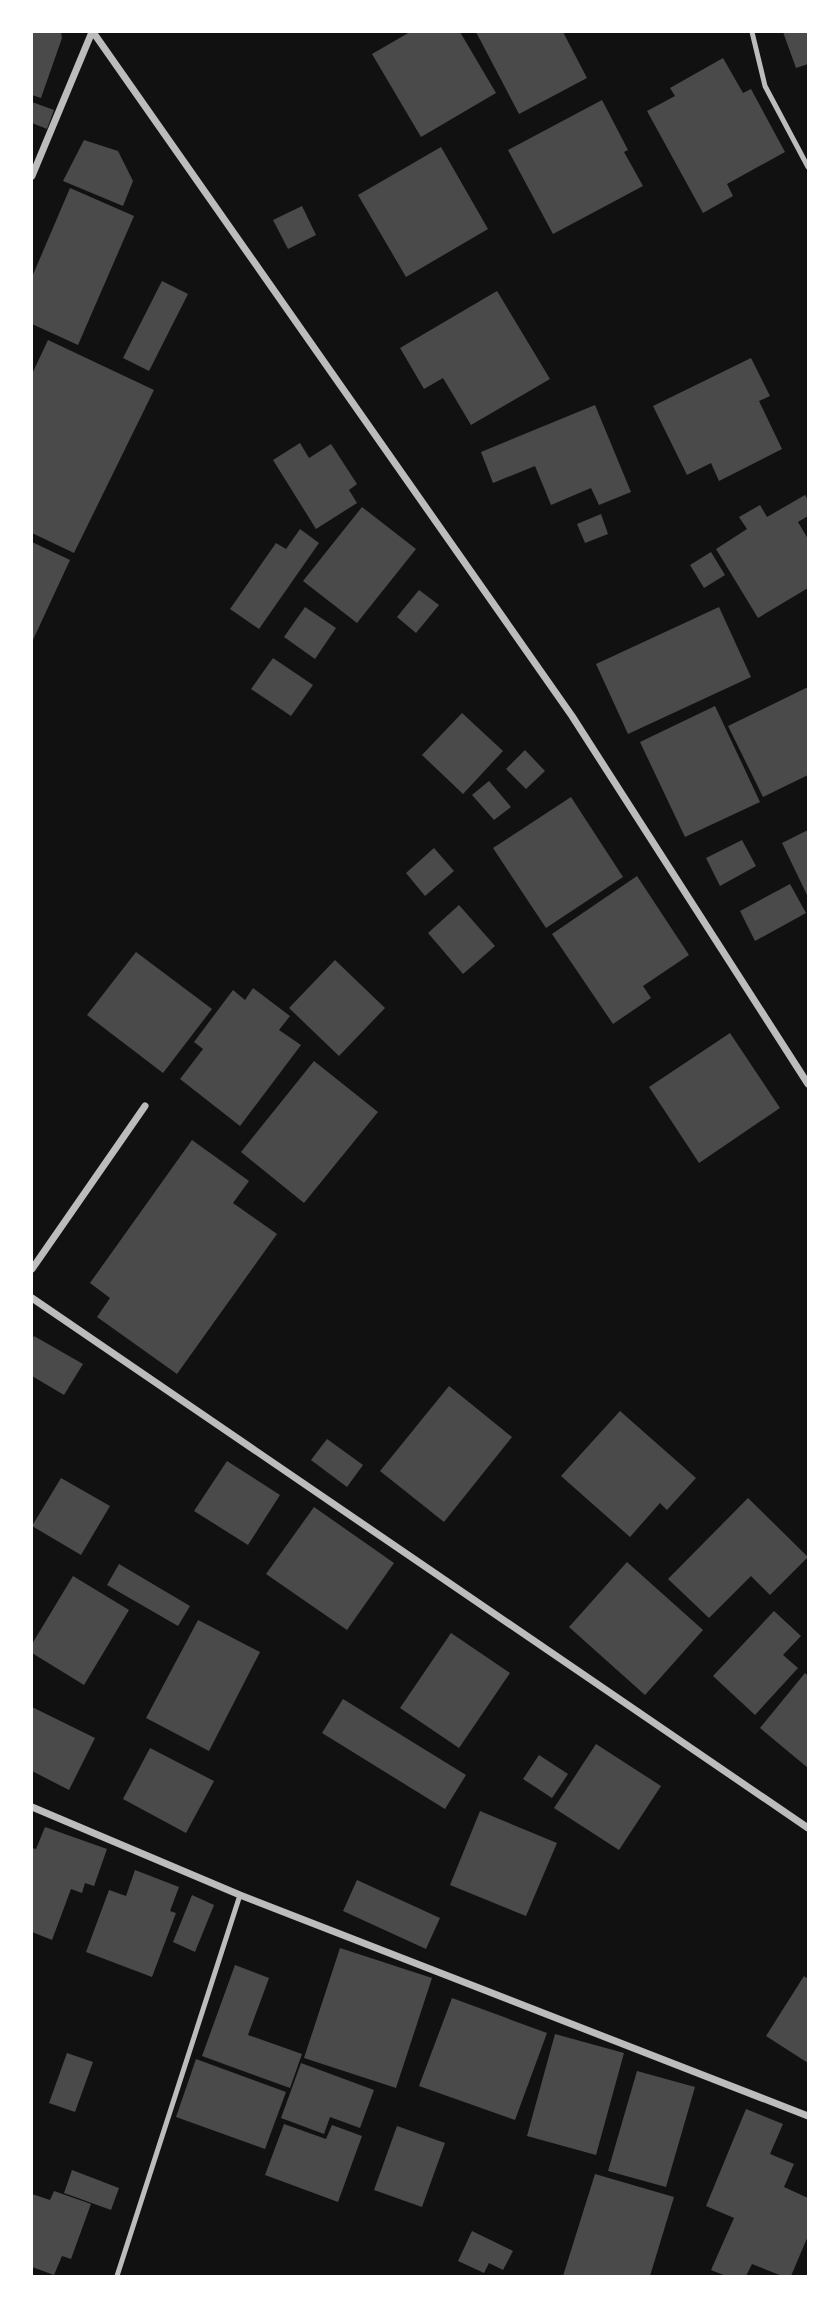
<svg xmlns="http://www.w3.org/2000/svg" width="840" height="2308" font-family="'Titillium Web',sans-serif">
  <rect width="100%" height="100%" fill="#111"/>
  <!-- building -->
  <g fill="#4a4a4a">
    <polygon points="32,32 61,32 62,38 41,98 32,95"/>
    <polygon points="410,32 460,32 496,93 421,137 372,54"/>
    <polygon points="476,32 563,32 587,78 519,114"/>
    <polygon points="783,32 808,32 808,64 796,68"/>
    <polygon points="723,58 743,93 751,89 785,152 727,184 733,196 703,213 647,111 675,96 670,88"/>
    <polygon points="602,100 628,150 624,152 643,186 553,234 508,150"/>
    <polygon points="32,102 54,110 47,129 32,123"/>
    <polygon points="84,140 118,151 133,181 123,206 63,181"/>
    <polygon points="441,147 488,229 406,277 358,195"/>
    <polygon points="70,188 134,216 78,345 32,324 32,277"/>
    <polygon points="302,206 316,235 288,249 273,220"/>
    <polygon points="162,281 188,294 149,371 123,358"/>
    <polygon points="497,291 550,379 471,425 443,378 424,389 400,348"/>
    <polygon points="48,340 154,390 74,553 32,533 32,374"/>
    <polygon points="751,358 770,396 759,401 782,449 719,481 711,463 687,475 653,406"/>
    <polygon points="595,405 631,492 599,505 591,488 551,505 535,466 493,483 481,452"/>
    <polygon points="300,443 309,458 331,444 357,484 349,490 357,503 316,529 273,460"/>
    <polygon points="805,495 808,500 808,516 798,522 808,539 808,588 758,618 716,549 747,529 739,517 760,505 767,517"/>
    <polygon points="362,507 416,549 357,623 303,581"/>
    <polygon points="601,514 608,534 585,543 577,524"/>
    <polygon points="300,529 319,543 259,629 230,609 276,543 286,549"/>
    <polygon points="32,542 70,560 32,642"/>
    <polygon points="711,552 725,575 704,588 690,565"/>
    <polygon points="419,590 439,605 416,633 397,617"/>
    <polygon points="305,607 336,628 315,659 284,637"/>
    <polygon points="719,607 751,677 628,734 596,664"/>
    <polygon points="273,658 313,685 291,716 251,689"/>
    <polygon points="808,687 808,775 763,797 728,726"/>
    <polygon points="715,706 760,802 685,837 640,742"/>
    <polygon points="462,713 503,751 463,794 422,755"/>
    <polygon points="525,750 545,771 526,789 506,769"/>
    <polygon points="489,781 511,807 494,820 472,795"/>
    <polygon points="571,797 623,877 546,928 493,848"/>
    <polygon points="808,830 808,897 782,843"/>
    <polygon points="742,840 756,866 720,886 706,858"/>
    <polygon points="434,848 454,871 425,896 406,873"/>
    <polygon points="637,876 689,955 643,986 651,998 613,1024 552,934"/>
    <polygon points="790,884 806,913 755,941 740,911"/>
    <polygon points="459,905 495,946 463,974 428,933"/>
    <polygon points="136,952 212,1009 163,1073 87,1015"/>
    <polygon points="335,960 385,1008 339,1056 289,1008"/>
    <polygon points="253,988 290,1016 279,1030 301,1045 240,1126 180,1079 203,1049 194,1042 233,990 245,1000"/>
    <polygon points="730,1033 780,1108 699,1163 649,1087"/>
    <polygon points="314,1061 378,1112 304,1203 241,1152"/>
    <polygon points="192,1140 249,1181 233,1203 277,1234 177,1374 97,1317 110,1298 90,1283"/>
    <polygon points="34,1336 83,1364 64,1395 32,1376 32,1340"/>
    <polygon points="449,1386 512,1437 444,1522 380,1471"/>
    <polygon points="620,1411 696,1478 667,1510 660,1503 630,1537 561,1476"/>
    <polygon points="327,1439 363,1465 347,1487 311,1460"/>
    <polygon points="227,1461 280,1495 248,1545 194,1511"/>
    <polygon points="61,1478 110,1506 81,1555 32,1526"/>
    <polygon points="748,1498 808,1557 770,1595 751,1576 709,1618 668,1579"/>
    <polygon points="314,1507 394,1563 347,1630 266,1574"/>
    <polygon points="627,1562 703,1630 645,1695 569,1627"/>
    <polygon points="119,1564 190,1606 178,1626 107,1585"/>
    <polygon points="73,1576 129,1610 84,1685 32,1653 32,1644"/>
    <polygon points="774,1611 801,1636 783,1655 798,1668 755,1715 713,1676"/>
    <polygon points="198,1620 260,1652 209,1751 146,1718"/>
    <polygon points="451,1633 510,1673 459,1748 400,1708"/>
    <polygon points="805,1673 808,1676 808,1768 760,1728"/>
    <polygon points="343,1699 466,1775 445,1809 322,1733"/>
    <polygon points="32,1707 95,1738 69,1790 32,1771"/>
    <polygon points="596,1744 661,1786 619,1850 554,1808"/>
    <polygon points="150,1748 214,1781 186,1833 123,1799"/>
    <polygon points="539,1755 568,1774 552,1798 523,1779"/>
    <polygon points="480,1811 557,1843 526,1916 450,1885"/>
    <polygon points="45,1827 107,1849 94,1886 85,1883 82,1893 71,1889 52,1940 32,1932 32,1848 36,1849"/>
    <polygon points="135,1870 179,1887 170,1911 176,1913 152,1977 86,1952 109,1890 126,1896"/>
    <polygon points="357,1880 440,1918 426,1949 343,1911"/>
    <polygon points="192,1895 214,1905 195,1952 173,1942"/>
    <polygon points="340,1948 432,1978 396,2088 304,2058"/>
    <polygon points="235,1965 269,1978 248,2035 302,2054 290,2088 202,2056"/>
    <polygon points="804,1976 808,1979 808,2063 766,2036"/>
    <polygon points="452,1998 547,2033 515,2120 419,2086"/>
    <polygon points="555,2034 624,2053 596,2155 527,2136"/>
    <polygon points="67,2053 93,2062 75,2112 49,2103"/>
    <polygon points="196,2059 286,2092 265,2149 176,2117"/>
    <polygon points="301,2063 374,2090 360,2128 330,2117 324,2134 281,2118"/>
    <polygon points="637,2071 695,2087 666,2187 608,2171"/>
    <polygon points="746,2109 783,2124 770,2154 794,2164 784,2187 808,2198 808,2236 791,2276 782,2276 752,2264 746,2276 726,2276 711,2270 734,2218 706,2206"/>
    <polygon points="284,2124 326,2139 332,2125 362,2136 338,2202 265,2175"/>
    <polygon points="397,2126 445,2143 422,2207 374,2190"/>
    <polygon points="72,2170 119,2188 111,2210 64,2193"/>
    <polygon points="595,2174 674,2197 650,2276 563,2276"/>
    <polygon points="54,2191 91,2204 71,2259 62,2256 54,2275 32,2267 32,2194 50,2200"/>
    <polygon points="472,2231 513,2251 503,2270 489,2263 484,2273 458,2261"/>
  </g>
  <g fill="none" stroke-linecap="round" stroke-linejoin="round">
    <!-- service -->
    <g stroke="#bcbcbc" stroke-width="5">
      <polyline points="752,32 765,86 808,167"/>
      <polyline points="117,2276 240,1895"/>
    </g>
    <!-- minor -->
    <g stroke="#bcbcbc" stroke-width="7">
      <polyline points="93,32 572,716 808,1084"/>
      <polyline points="32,176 92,32"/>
      <polyline points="32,1269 145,1106"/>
      <polyline points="32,1298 808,1828"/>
      <polyline points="32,1807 240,1895 808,2116"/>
    </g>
  </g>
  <!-- border -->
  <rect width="840" height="2308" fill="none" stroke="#ffffff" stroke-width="66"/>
</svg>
